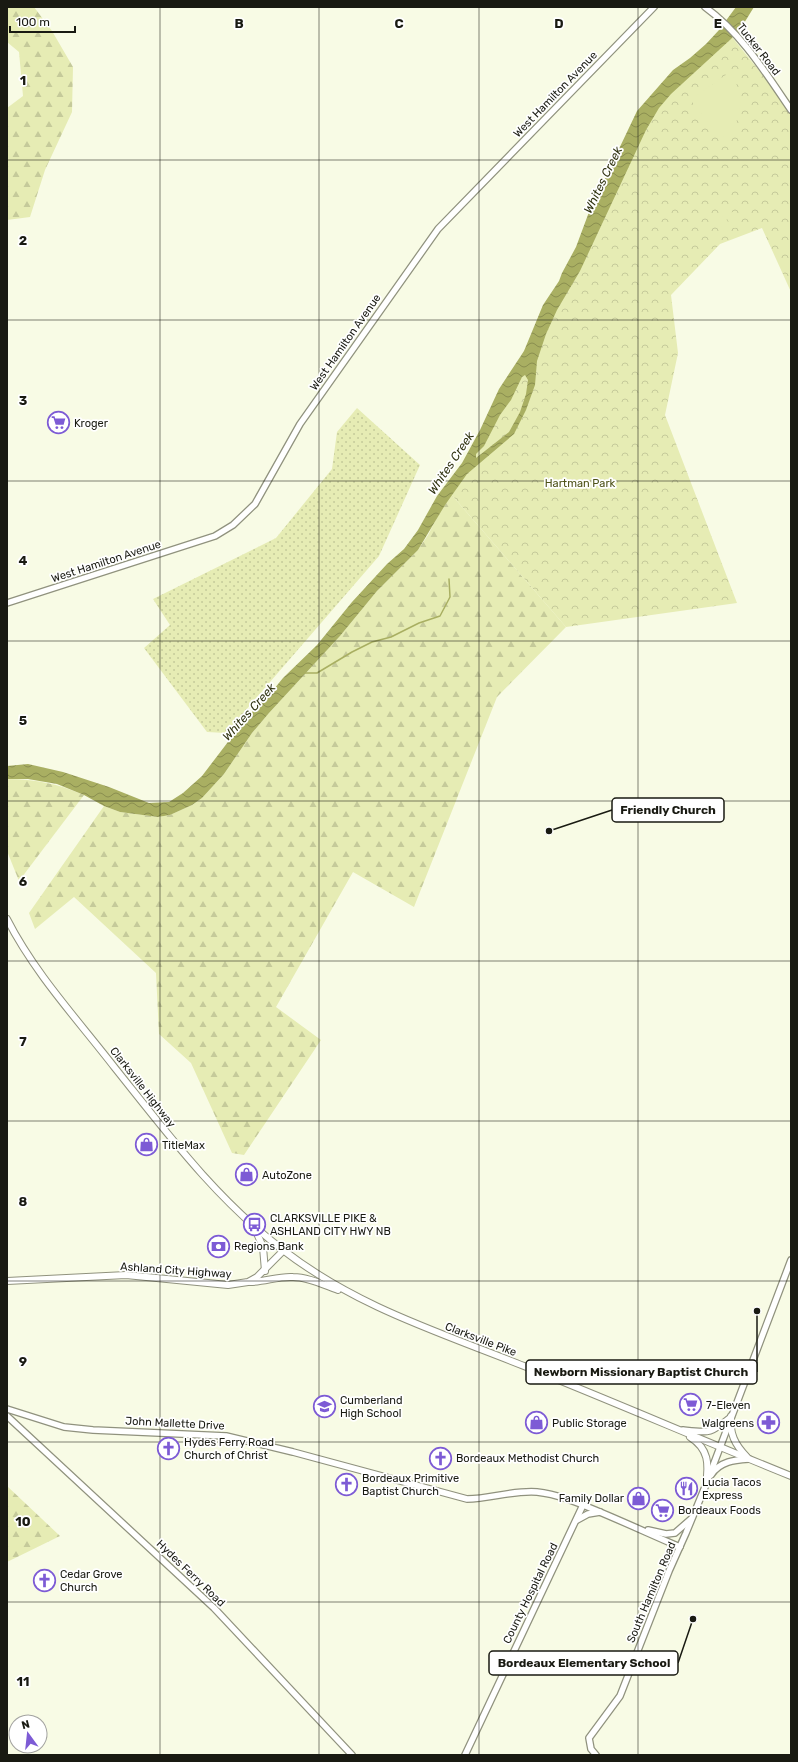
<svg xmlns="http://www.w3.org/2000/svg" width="798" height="1762" font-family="Rubik,sans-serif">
  <defs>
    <pattern id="grass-dots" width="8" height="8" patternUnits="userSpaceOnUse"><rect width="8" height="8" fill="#e6ecb4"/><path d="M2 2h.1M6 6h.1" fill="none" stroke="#c5ca9a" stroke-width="1.8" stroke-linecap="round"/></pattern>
    <pattern id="forest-firs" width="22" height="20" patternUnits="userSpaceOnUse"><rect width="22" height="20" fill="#e6ecb4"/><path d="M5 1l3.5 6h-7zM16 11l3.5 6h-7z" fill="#c5ca9a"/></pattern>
    <pattern id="park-crowns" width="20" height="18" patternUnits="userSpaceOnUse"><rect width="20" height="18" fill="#e6ecb4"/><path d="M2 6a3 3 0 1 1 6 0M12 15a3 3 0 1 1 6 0" fill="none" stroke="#c5ca9a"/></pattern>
    <pattern id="water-waves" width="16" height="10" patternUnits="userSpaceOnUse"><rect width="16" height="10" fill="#a9af62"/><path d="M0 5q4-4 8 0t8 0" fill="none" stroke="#898e4f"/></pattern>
  </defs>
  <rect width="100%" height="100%" fill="#f8fbe5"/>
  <!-- grass -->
  <polygon fill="url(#grass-dots)" points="357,408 420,465 379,556 226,733 207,732 144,648 170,625 153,599 276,538 332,469 337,432"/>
  <!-- forest -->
  <g fill="url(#forest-firs)">
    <polygon points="7,7 34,7 52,31 73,67 72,112 45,170 30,217 7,220 7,108 23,96 19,52 7,42"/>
    <polygon points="450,493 566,627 497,697 414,907 353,872 276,1007 321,1040 244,1155 232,1153 191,1063 159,1034 156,973 74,897 35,929 29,913 104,806 120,812 158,817 170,815 192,805 202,798 224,774 252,733 269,713 340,636 377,591 418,550 428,535"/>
    <path d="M7 779C36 779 58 784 84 795L19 881 7 851Z"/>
    <polygon points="7,1486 60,1536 7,1562"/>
  </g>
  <!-- park -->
  <polygon fill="url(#park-crowns)" points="732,37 773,88 791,114 791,292 762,228 720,244 671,295 678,353 665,415 737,603 566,627 450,493 609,188 664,98"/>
  <!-- garden -->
  <g fill="#e6ecb4">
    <path d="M730 72C745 94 745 124 720 139L693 103V98Z"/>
    <polygon points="735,211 741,226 734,228 728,214"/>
    <polygon points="725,215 731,230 724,232 718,218"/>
  </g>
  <!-- water -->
  <path fill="url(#water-waves)" fill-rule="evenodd" d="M736 7H754L741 28 731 39 671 94 659 108 646 130 580 271 557 310 546 334 537 361 535 385 526 410 514 434 467 474 445 505 418 550 377 591 340 636 269 713 252 733 224 774 202 798 192 805 170 815 158 817 120 812 104 806 84 795 57 784 28 779H7V766L28 764 63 772 109 787 149 803 169 802 183 793 202 776 247 717 274 689 283 678 317 645 352 602 387 564 404 549 418 530 437 496 462 463 480 430 499 389 524 351 543 305 559 281 562 273 576 247 589 212 637 111 673 70 690 58 706 44 719 30ZM525 375 528 380 526 394 520 412 509 432 476 458V454L484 446 500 415 511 400 522 377Z"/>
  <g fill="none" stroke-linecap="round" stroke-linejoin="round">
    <!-- stream -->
    <polyline stroke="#a9af62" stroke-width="1.5" points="304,673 317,673 352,652 372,642 391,637 419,623 440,616 450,597 449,579"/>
    <defs>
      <g id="secondary">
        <path d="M705 7C742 34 765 72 791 110"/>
        <polyline points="7,603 215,536 233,525 255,504 300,424 438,229 654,7"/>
        <path d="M7 1409 64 1427 93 1430 226 1436 293 1452 467 1499C490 1499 513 1490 537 1492 557 1494 576 1502 595 1510 624 1522 652 1535 680 1547"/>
        <polyline points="7,1416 214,1608 352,1755"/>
        <path d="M683 1430C710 1433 710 1434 731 1417"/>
        <path d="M711 1475C720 1461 735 1460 749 1459"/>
        <polyline points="577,1520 588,1514 600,1512"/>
        <polyline points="648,1530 666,1534 675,1533 691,1519"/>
        <polyline points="465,1755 583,1505"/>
        <polyline points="596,1755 591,1749 589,1738 620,1696 669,1571 686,1533 705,1487 791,1260"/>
      </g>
      <g id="primary">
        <path d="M7 919C35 974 78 1020 115 1068 167 1133 216 1199 283 1250 357 1307 439 1332 524 1366 614 1402 702 1440 791 1476"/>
        <polyline points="255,1229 263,1247 265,1271"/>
        <polyline points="7,1281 126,1275 228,1285 248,1282 257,1277 283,1251"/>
        <path d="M250 1282C265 1282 278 1276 293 1277 308 1277 324 1285 338 1290"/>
        <path d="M731 1416C729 1433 735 1445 747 1457"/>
        <path d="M690 1437C709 1449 709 1464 706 1484"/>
      </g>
    </defs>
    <!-- secondary casing -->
    <use href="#secondary" stroke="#90927e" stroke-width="8"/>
    <!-- primary casing -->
    <use href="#primary" stroke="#90927e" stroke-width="8"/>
    <!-- secondary -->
    <use href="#secondary" stroke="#fff" stroke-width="5.5"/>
    <!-- primary -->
    <use href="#primary" stroke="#fff" stroke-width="6"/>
  </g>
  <!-- grid -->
  <path fill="none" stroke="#191a12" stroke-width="1" stroke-opacity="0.55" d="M160 7V1755M319 7V1755M479 7V1755M638 7V1755M7 160H791M7 320H791M7 481H791M7 641H791M7 801H791M7 961H791M7 1121H791M7 1281H791M7 1442H791M7 1602H791"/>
  <!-- icons -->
  <defs>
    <symbol id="supermarket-ring" viewBox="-11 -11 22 22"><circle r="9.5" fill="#fff" stroke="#7d5bd5" stroke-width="1.5"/><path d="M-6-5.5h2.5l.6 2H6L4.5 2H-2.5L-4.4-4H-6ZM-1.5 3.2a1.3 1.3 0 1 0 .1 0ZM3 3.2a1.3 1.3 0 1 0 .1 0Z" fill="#7d5bd5"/></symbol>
    <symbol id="shop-ring" viewBox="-11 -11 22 22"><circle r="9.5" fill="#fff" stroke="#7d5bd5" stroke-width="1.5"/><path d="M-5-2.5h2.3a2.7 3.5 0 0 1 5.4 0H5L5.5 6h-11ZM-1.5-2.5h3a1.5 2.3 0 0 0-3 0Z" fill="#7d5bd5"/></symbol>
    <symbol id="bus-ring" viewBox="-11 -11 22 22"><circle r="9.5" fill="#fff" stroke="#7d5bd5" stroke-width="1.5"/><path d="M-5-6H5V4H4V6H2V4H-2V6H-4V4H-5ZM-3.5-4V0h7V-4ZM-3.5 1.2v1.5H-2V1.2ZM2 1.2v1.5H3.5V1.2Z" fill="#7d5bd5"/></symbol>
    <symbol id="bank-ring" viewBox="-11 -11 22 22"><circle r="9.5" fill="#fff" stroke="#7d5bd5" stroke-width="1.5"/><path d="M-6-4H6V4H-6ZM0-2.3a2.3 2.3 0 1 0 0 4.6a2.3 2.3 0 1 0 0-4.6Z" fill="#7d5bd5"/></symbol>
    <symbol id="school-ring" viewBox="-11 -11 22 22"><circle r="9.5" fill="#fff" stroke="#7d5bd5" stroke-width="1.5"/><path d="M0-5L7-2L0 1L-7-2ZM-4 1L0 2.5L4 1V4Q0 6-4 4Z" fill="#7d5bd5"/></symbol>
    <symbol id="pharmacy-ring" viewBox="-11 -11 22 22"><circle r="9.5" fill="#fff" stroke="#7d5bd5" stroke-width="1.5"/><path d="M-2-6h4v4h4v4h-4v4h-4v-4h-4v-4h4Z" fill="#7d5bd5"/></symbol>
    <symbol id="church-ring" viewBox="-11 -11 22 22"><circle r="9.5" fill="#fff" stroke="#7d5bd5" stroke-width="1.5"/><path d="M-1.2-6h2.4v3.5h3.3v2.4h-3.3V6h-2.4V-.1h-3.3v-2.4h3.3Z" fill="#7d5bd5"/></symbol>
    <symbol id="restaurant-ring" viewBox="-11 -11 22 22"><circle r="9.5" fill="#fff" stroke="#7d5bd5" stroke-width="1.5"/><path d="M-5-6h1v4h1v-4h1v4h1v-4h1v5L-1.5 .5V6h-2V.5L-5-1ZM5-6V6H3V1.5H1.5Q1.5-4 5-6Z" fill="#7d5bd5"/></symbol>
  </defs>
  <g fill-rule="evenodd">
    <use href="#supermarket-ring" x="46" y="410" width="25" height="25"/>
    <use href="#shop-ring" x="134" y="1132" width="25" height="25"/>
    <use href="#shop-ring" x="234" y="1162" width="25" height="25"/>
    <use href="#bus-ring" x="242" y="1212" width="25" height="25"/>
    <use href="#bank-ring" x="206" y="1234" width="25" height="25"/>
    <use href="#supermarket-ring" x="678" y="1392" width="25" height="25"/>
    <use href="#school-ring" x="312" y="1394" width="25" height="25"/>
    <use href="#shop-ring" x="524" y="1410" width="25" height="25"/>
    <use href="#pharmacy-ring" x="756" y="1410" width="25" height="25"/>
    <use href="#church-ring" x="156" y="1436" width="25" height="25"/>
    <use href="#church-ring" x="428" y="1446" width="25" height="25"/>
    <use href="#church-ring" x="334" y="1472" width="25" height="25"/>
    <use href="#restaurant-ring" x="674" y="1476" width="25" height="25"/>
    <use href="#shop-ring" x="626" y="1486" width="25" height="25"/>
    <use href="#supermarket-ring" x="650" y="1498" width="25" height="25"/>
    <use href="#church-ring" x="32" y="1568" width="25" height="25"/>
  </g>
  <g text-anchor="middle" stroke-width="3.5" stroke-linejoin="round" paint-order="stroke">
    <!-- street labels -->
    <g font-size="11" fill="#191a12" stroke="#fff">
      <text transform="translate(759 49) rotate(52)" y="4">Tucker Road</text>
      <text transform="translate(555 94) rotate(-46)" y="4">West Hamilton Avenue</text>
      <text transform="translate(345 342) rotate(-55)" y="4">West Hamilton Avenue</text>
      <text transform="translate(106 561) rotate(-18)" y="4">West Hamilton Avenue</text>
      <text transform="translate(143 1087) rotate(52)" y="4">Clarksville Highway</text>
      <text transform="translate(176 1270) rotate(4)" y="4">Ashland City Highway</text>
      <text transform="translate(481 1339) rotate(21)" y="4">Clarksville Pike</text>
      <text transform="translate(175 1423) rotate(3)" y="4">John Mallette Drive</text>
      <text transform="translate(191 1573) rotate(44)" y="4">Hydes Ferry Road</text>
      <text transform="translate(651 1592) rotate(-67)" y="4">South Hamilton Road</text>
      <text transform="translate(530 1593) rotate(-64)" y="4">County Hospital Road</text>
    </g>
    <!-- poi labels -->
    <g font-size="11" fill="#191a12" stroke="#fff" text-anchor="start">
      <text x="74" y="427">Kroger</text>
      <text x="162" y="1149">TitleMax</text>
      <text x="262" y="1179">AutoZone</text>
      <text x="270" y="1222">CLARKSVILLE PIKE &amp;<tspan x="270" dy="13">ASHLAND CITY HWY NB</tspan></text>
      <text x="234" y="1250">Regions Bank</text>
      <text x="340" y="1404">Cumberland<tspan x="340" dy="13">High School</tspan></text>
      <text x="706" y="1409">7-Eleven</text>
      <text x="552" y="1427">Public Storage</text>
      <text x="754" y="1427" text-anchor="end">Walgreens</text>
      <text x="184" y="1446">Hydes Ferry Road<tspan x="184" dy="13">Church of Christ</tspan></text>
      <text x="456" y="1462">Bordeaux Methodist Church</text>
      <text x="362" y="1482">Bordeaux Primitive<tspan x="362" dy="13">Baptist Church</tspan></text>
      <text x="702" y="1486">Lucia Tacos<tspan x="702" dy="13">Express</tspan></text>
      <text x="624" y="1502" text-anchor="end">Family Dollar</text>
      <text x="678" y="1514">Bordeaux Foods</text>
      <text x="60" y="1578">Cedar Grove<tspan x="60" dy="13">Church</tspan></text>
    </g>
    <!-- park labels -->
    <g font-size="11" fill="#4d5117" stroke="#fff">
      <text x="580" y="487">Hartman Park</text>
    </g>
    <!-- water labels -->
    <g font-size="12" font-style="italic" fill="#313412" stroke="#fff">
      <text transform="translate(603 180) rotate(-64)" y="4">Whites Creek</text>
      <text transform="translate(451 463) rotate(-56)" y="4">Whites Creek</text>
      <text transform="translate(249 712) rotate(-48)" y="4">Whites Creek</text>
    </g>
  </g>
  <g font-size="13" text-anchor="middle" font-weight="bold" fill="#191a12" stroke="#fff" stroke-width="3.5" stroke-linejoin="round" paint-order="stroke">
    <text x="239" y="28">B</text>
    <text x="399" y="28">C</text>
    <text x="559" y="28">D</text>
    <text x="718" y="28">E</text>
    <text x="23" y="85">1</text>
    <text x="23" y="245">2</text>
    <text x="23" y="405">3</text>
    <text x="23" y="565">4</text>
    <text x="23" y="725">5</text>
    <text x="23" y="886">6</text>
    <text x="23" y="1046">7</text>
    <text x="23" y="1206">8</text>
    <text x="23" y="1366">9</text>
    <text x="23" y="1526">10</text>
    <text x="23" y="1686">11</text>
  </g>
  <!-- callouts -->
  <path fill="none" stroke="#191a12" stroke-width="1.5" d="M549 831L612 810M757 1311L757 1372M693 1619L678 1663"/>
  <g fill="#191a12" stroke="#fff" stroke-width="1.5">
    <circle cx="549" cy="831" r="4"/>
    <circle cx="757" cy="1311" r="4"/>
    <circle cx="693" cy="1619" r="4"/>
  </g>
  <g fill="#fff" stroke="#191a12" stroke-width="1.5">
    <rect x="612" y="798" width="112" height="24" rx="4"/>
    <rect x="526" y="1360" width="231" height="24" rx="4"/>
    <rect x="489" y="1651" width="189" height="24" rx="4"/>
  </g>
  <g font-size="12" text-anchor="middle" font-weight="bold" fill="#191a12">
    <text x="668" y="814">Friendly Church</text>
    <text x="641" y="1376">Newborn Missionary Baptist Church</text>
    <text x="584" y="1667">Bordeaux Elementary School</text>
  </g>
  <!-- border -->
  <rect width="798" height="1762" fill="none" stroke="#191a12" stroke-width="16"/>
  <!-- north arrow -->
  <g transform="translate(28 1734) rotate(345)"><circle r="19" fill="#ffffff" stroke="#a3a3a0"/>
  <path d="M0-3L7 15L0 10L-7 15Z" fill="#7d5bd5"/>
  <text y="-6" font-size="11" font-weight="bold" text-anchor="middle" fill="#191a12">N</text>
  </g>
  <!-- scale -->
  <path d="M10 26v6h65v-6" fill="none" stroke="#191a12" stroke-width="2"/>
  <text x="16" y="26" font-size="12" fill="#191a12" stroke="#ffffff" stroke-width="3" paint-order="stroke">100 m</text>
</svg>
